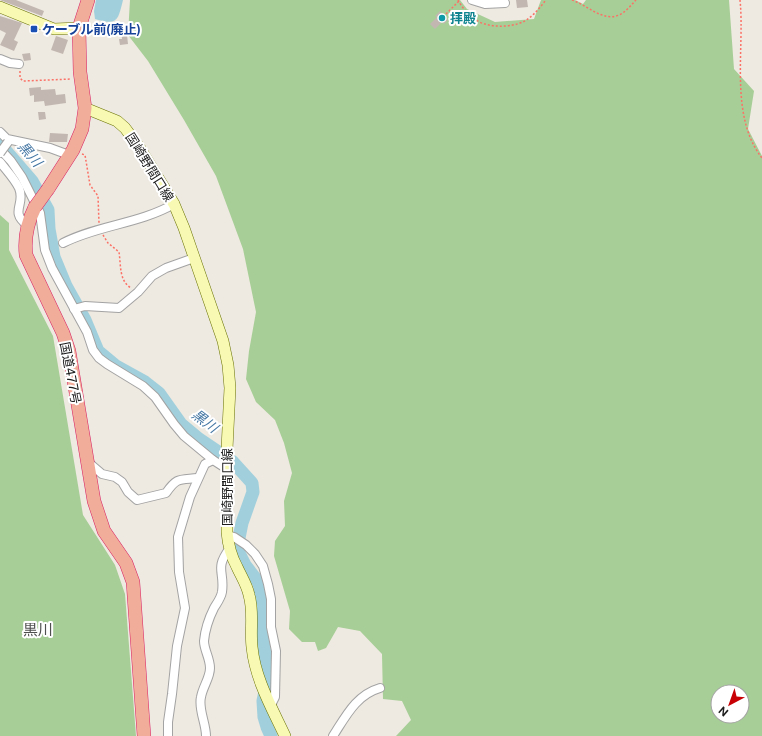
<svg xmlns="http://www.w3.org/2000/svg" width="762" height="736" font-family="'Public Sans','Noto Sans JP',sans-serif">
  <rect width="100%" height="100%" fill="#eee9e1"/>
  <!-- forest -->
  <g fill="#a7ce96" fill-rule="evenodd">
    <path d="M130 0H460L467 9 495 22 534 19 541 0H575L583 4 586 0H729L734 69 754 91 748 129 762 156V736H396L411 720 402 701 383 699 382 654 360 631 338 627 326 648 318 651 315 642H302L289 629 290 611 274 556 275 541 285 526 284 501 292 473 284 443 275 420 256 402 246 379 249 351 256 312 243 249 216 176 184 120 148 61 128 35ZM718 692H742V716H718Z"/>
    <polygon points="0,215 9,223 9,250 53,336 83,515 115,565 125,594 136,736 0,736"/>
  </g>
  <!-- water -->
  <path fill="#a1d0dc" d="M96 0H123C118 20 118 26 95 19L94 11Z"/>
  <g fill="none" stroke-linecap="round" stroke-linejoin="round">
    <!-- river -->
    <polyline stroke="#a1d0dc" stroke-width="13" points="0,144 32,181 48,210 49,229 54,257 66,286 85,320 98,351 116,366 145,382 159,393 181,424 199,439 233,462 252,483 253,492 242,523 239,538 239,553 245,565 259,583 261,595 260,617 268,678 263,701 264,717 267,727 271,736"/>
  </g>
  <!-- building -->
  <g fill="#c2b8b1">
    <polygon points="0,0 16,0 44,11 42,16"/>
    <polygon points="516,0 527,0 528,7 517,8"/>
    <polygon points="440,11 448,20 444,24 442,22 435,29 430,24 437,17 435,16"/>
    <polygon points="0,16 22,23 14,40 18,42 14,51 0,45 6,33 0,30"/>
    <polygon points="121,26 126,26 128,44 120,45 119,39 122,39"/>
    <polygon points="56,36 68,40 63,54 51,50"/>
    <polygon points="30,53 31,60 24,61 22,54"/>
    <polygon points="41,87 41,90 55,89 56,95 65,94 66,103 45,106 44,101 34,102 34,95 30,96 29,88"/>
    <polygon points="38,112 45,112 46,119 39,120"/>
    <polygon points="50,133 68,134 67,142 49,142"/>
  </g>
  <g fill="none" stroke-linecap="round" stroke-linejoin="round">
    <defs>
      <g id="minor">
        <polyline points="472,0 485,4 505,3"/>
        <polyline points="0,59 10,63 19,64"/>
        <polyline points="0,132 7,139 50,148 69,155"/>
        <polyline points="0,149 11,161 22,177 40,213 45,250 52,268 87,332 93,350 99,358 107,364 143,386 155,397 174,424 184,436 213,460"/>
        <path d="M0 162C6 170 14 178 19 188 26 205 9 211 27 225"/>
        <path d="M63 243C98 225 139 224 174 204"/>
        <polyline points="74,309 85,306 119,308 138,292 152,276 166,268 194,258"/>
        <path d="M88 462 102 474 115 477 122 482 128 492 137 500 166 493C177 477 179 480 198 478"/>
        <polyline points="227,535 234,537 246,545 255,554 263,566 268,584 271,599 271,627 276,651 275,697 271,705"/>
        <polyline points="168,736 168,722 172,694 177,646 185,608 179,572 178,537 190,497 205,464 213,460 227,469"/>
        <path d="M206 736C206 723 198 709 201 697 203 686 210 678 210 668 210 658 204 650 204 641 205 630 209 618 214 608 217 603 221 598 222 592 225 571 214 569 230 548"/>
        <path d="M333 736C346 716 356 695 380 688"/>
      </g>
      <g id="secondary">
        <polyline points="0,7 54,29 79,28"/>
        <path d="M85 108 117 121 125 128 139 147 174 204 184 228 223 341 228 365 230 388 227 449V532C228 544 231 556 237 567 241 576 247 585 249 595 254 611 250 630 252 647 255 679 272 708 285 736"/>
      </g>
      <g id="trunk">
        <polyline points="48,189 73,150 82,129 85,108 80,72 79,28 88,0"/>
        <path d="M35 207C27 223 24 237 26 255L63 333 69 351 94 501 104 531 126 563 133 582 144 736"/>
      </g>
    </defs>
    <!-- minor casing -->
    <use href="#minor" stroke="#a3a3a3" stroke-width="10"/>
    <!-- secondary casing -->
    <use href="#secondary" stroke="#697204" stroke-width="12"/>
    <!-- trunk casing -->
    <use href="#trunk" stroke="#d82265" stroke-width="14"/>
    <!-- path -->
    <g stroke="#fb7166" stroke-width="1.5" stroke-dasharray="2 2" stroke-linecap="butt">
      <path d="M458 0C462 8 469 15 476 20 489 29 518 28 529 18 536 13 541 6 546 0"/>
      <path d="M572 0C587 5 603 22 619 15 626 12 631 5 636 0"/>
      <path d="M740 0C745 49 729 116 762 158"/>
      <polyline points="446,14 460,0"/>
      <polyline points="20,71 20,78 23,81 71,79"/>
      <polyline points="82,154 85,155 90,185 98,196 99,223"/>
      <path d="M103 235 108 243 119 252C121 265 119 281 131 288"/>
    </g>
    <!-- minor -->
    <use href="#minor" stroke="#fff" stroke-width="8"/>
    <!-- secondary -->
    <use href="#secondary" stroke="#f8fab4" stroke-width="11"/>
    <!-- trunk -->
    <use href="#trunk" stroke="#f2ac9a" stroke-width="13"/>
    <defs>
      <polyline id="minor-bridge" points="0,153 8,142"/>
      <polyline id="trunk-bridge" points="35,207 48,189"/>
    </defs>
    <!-- minor-bridge casing -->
    <use href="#minor-bridge" stroke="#a3a3a3" stroke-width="10" stroke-linecap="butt"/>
    <!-- trunk-bridge casing -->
    <use href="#trunk-bridge" stroke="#d82265" stroke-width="14" stroke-linecap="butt"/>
    <!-- minor-bridge -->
    <use href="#minor-bridge" stroke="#fff" stroke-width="8"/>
    <!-- trunk-bridge -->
    <use href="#trunk-bridge" stroke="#f2ac9a" stroke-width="13"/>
  </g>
  <!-- markers -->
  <circle fill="#0f9aa8" stroke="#fff" stroke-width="1.5" cx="442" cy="18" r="4"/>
  <rect fill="#1a4fb4" stroke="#fff" stroke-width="1.5" x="30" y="25" width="8" height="8" rx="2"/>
  <g text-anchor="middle" stroke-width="4" stroke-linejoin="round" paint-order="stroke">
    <!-- culture labels -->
    <g font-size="13" font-weight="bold" fill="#0d838f" stroke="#fff" text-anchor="start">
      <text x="450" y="23">拝殿</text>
    </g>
    <!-- transit labels -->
    <g font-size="13" font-weight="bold" fill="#164399" stroke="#fff" text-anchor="start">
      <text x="42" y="34">ケーブル前(廃止)</text>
    </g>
    <!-- street labels -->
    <g font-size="13" fill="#1c1c1c" stroke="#fff">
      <text transform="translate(150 167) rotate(58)" y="5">国崎野間口線</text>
      <text transform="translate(71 373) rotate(79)" y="5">国道477号</text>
      <text transform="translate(227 487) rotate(-90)" y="5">国崎野間口線</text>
    </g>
    <!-- water labels -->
    <g font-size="14" font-style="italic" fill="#4577a4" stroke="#fff">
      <text transform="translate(30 154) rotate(49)" y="5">黒川</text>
      <text transform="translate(205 421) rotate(37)" y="5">黒川</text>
    </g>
    <!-- quarter labels -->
    <g font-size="15" fill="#4f4f4f" stroke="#fff">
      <text x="38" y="635">黒川</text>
    </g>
  </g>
  <!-- north arrow -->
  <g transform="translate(730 704) rotate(221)"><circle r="19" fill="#ffffff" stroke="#a4a4a4"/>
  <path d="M0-3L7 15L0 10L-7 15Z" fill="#c80005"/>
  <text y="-6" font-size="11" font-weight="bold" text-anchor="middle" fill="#1c1c1c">N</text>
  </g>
</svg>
